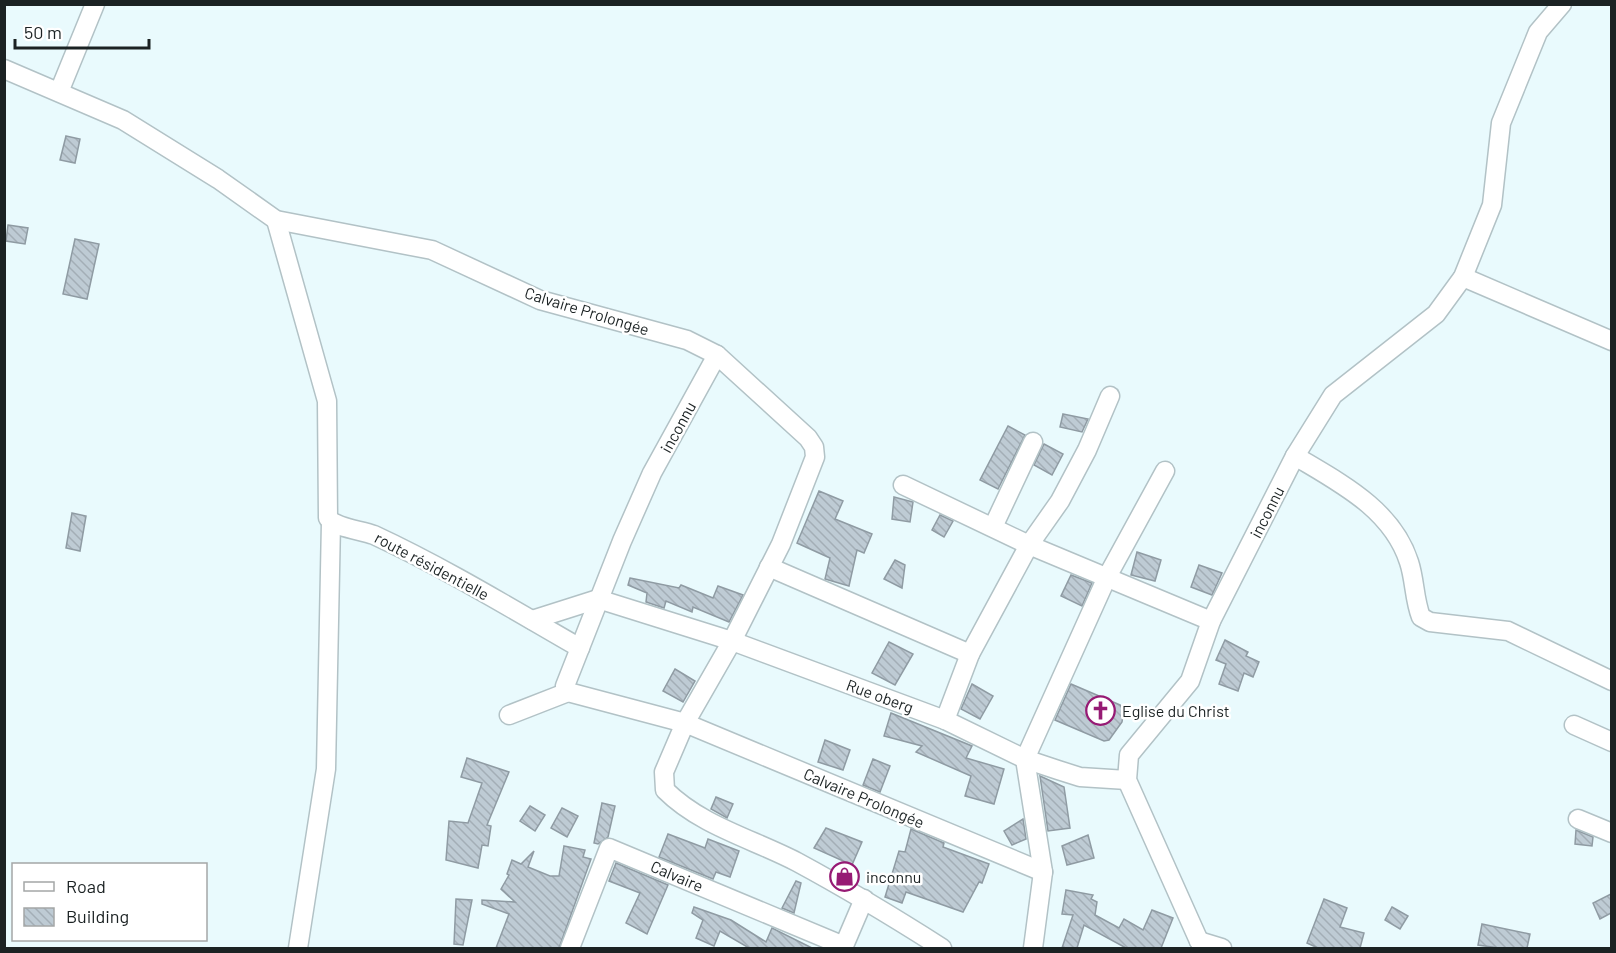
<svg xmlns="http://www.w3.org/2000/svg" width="1616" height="953" font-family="Barlow,sans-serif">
  <defs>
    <pattern id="building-back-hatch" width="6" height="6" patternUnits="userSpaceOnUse" patternTransform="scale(1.5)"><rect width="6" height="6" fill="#becbd4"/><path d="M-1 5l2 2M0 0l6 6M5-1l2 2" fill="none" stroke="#a3aeb6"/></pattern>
  </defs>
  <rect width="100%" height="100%" fill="#e9fafd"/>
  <!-- building -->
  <g fill="url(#building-back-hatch)" stroke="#8f9ba3" stroke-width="1.5">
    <polygon points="66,136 80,139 75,163 60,160"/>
    <polygon points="8,225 28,228 25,244 6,241"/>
    <polygon points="75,239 99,244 87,299 63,294"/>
    <polygon points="1063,414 1088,419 1082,432 1060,427"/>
    <polygon points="1008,426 1025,435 998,489 980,480"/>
    <polygon points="1044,444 1063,454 1052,475 1034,465"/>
    <polygon points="819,491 843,501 835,519 872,534 864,553 857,550 849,586 825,579 830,558 797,543"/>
    <polygon points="894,497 913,502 910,522 892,519"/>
    <polygon points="72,513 86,516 80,551 66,548"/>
    <polygon points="940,515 953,521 944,537 932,530"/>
    <polygon points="1137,552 1161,560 1155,581 1131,575"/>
    <polygon points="895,560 905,565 902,588 884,579"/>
    <polygon points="1199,565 1222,573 1212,595 1191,587"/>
    <polygon points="1071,575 1092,583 1082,606 1061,596"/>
    <polygon points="630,578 679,588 681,585 713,598 718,586 743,595 729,622 693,607 692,612 666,601 664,608 646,602 647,593 628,585"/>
    <polygon points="1225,640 1248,652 1246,656 1259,662 1253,677 1244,673 1238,691 1219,684 1226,664 1216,660"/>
    <polygon points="889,642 913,654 895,685 872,673"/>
    <polygon points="675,669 695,681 683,702 663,691"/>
    <polygon points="972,684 993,696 980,719 961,709"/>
    <polygon points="1071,684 1120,705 1124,709 1122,722 1109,740 1104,741 1055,720"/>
    <polygon points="891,713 972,746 966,758 1004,769 994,804 965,796 971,776 916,752 922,746 884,736"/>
    <polygon points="825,740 850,750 843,770 818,762"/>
    <polygon points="467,758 509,772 487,825 491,826 488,846 482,845 478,868 446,860 449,821 468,823 482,783 461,777"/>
    <polygon points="873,759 890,766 880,792 863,785"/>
    <polygon points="1040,776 1064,787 1070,828 1048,831"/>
    <polygon points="716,797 733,804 727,818 711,809"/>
    <polygon points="602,803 615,806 608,837 598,844 594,843"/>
    <polygon points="530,806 545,815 535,831 520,821"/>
    <polygon points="562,808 578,816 567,837 551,828"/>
    <polygon points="1023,819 1026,839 1012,845 1004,831"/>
    <polygon points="826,828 862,842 852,865 814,848"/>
    <polygon points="911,829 944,843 943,847 989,864 982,883 979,882 963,912 906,892 902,903 885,897 899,851 905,852"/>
    <polygon points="1576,830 1593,837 1592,846 1575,844"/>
    <polygon points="668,834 705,848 708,839 739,851 730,877 716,872 713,879 659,857"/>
    <polygon points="1088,835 1094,858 1067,865 1062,846"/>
    <polygon points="564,846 585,850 583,857 591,859 559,948 496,948 509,914 482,904 482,900 515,902 501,889 509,875 507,874 512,860 521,864 534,851 528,867 550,876 559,876"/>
    <polygon points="616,863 668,885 647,934 626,923 640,893 609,881"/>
    <polygon points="796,881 801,883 794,913 782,908"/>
    <polygon points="1066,890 1093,895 1091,899 1097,902 1095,915 1119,928 1124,919 1143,930 1152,910 1173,918 1161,948 1126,948 1084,925 1077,948 1062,948 1073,915 1062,914"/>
    <polygon points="1611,894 1611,913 1600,919 1593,903"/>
    <polygon points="456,899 472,900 463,945 454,944"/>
    <polygon points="1324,899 1347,908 1340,927 1364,933 1360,948 1318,948 1307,943"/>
    <polygon points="694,907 731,920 766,942 772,928 812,948 749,948 720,931 714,946 696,938 703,920 692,913"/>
    <polygon points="1392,907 1408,916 1400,929 1385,920"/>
    <polygon points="1482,924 1530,934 1527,948 1499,948 1478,945"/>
  </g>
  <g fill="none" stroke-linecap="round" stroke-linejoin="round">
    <defs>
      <g id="street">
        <path d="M4 69 123 120 218 179 276 220 432 250 540 300 687 340 717 355 808 438 814 447 815 457 781 544 732 641 685 723 664 772 665 790C701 826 753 839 797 862 847 889 895 918 942 948"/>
        <polyline points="59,92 95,4"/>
        <path d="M276 220 327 401 328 518C336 528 361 530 374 535 445 568 512 609 580 648"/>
        <polyline points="1463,277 1612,341"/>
        <polyline points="717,355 652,473 622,541 565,686 568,692 685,723 1043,872"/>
        <path d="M1295 456C1340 483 1392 509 1409 562 1415 580 1414 599 1421 617L1430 622 1508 631 1612 681"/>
        <polyline points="903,485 1029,545 1211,621"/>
        <polyline points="993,527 1033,442"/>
        <polyline points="769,567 970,654 1029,545 1060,501 1087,450 1110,396"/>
        <polyline points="532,620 598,599 732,641 945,720 1025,759 1058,770 1080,777 1127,780"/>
        <polyline points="509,715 568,692"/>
        <polyline points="945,720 970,654"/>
        <polyline points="1574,725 1612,742"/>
        <polyline points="1578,819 1612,833"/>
        <polyline points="1199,941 1127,780 1129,755 1190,681 1211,621 1295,456 1333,395 1436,314 1463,277 1492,205 1501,123 1538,32 1562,4"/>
        <polyline points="1199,941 1222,948"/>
        <polyline points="298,948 326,769 331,522"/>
        <polyline points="570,948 609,848 844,946"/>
        <polyline points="843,948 864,899"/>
        <polyline points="1033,948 1043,872 1025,759 1107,577 1165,471"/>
      </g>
    </defs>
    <!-- street casing -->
    <use href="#street" stroke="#b2c2c6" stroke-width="21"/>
    <!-- street -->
    <use href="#street" stroke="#fff" stroke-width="18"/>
  </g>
  <!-- icons -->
  <defs>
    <symbol id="church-ring" viewBox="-11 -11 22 22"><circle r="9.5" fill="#fff" stroke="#961a74" stroke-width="1.5"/><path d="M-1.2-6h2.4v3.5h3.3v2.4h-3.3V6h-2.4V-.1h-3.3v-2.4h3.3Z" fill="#961a74"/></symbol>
    <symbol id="shop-ring" viewBox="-11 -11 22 22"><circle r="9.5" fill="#fff" stroke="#961a74" stroke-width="1.5"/><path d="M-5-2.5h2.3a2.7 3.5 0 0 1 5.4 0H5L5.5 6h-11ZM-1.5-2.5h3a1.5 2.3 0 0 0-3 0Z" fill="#961a74"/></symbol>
  </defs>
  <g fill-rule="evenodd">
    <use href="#church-ring" x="1084" y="694" width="33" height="33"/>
    <use href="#shop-ring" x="828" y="860" width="33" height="33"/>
  </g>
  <g text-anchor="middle" stroke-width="5" stroke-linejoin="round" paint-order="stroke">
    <!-- street labels -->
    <g font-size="16" fill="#1b2223" stroke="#fff">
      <text transform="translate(587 311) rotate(17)" y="6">Calvaire Prolongée</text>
      <text transform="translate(678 427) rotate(-61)" y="6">inconnu</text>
      <text transform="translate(1267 512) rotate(-63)" y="6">inconnu</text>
      <text transform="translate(432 566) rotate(28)" y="6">route résidentielle</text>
      <text transform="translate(880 696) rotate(20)" y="6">Rue oberg</text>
      <text transform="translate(864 798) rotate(23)" y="6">Calvaire Prolongée</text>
      <text transform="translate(677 876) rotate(23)" y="6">Calvaire</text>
    </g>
    <!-- poi labels -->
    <g font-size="16" fill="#1b2223" stroke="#fff" text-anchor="start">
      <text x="1122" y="717">Eglise du Christ</text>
      <text x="866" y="883">inconnu</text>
    </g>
  </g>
  <!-- border -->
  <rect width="1616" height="953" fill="none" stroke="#1b2223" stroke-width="12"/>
  <!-- legend -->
  <rect x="12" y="863" width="195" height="78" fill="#ffffff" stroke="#a4a7a7" stroke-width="1.5"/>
  <rect x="24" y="882" width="30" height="9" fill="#ffffff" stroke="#a4a7a7" stroke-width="1.5"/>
  <text x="66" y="893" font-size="18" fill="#1b2223">Road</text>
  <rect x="24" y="908" width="30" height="18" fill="url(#building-back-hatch)" stroke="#a4a7a7" stroke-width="1.5"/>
  <text x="66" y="923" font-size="18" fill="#1b2223">Building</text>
  <!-- scale -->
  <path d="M15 39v9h134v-9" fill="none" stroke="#1b2223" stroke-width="3"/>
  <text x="24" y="39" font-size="18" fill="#1b2223" stroke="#ffffff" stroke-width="4.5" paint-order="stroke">50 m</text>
</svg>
